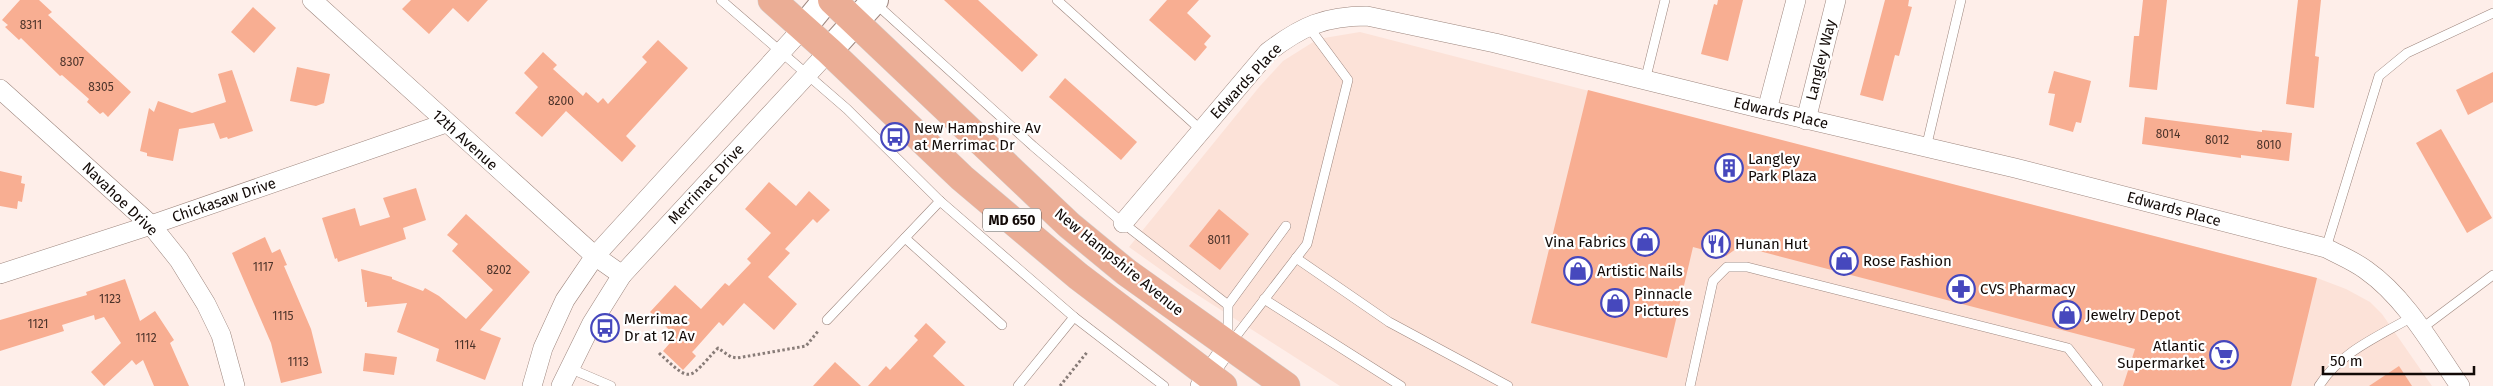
<svg xmlns="http://www.w3.org/2000/svg" width="2493" height="386" font-family="'Fira Sans',sans-serif">
  <rect width="100%" height="100%" fill="#feeee9"/>
  <!-- built -->
  <polygon fill="#fce2d8" points="1360,32 2317,278 2346,289 2370,302 2382,314 2432,386 1340,386 1185,287 1129,247 1260,86 1283,61 1318,39"/>
  <!-- building -->
  <g fill="#f8ae92">
    <polygon points="20,0 39,0 52,12 48,15 131,92 108,117 103,112 100,114 87,102 89,99 62,75 60,76 21,38 19,40 5,27 8,25 2,20"/>
    <polygon points="411,0 488,0 468,22 453,8 429,34 402,9"/>
    <polygon points="944,0 978,0 1038,55 1022,72"/>
    <polygon points="1167,0 1199,0 1187,13 1211,36 1204,44 1207,47 1195,61 1149,20"/>
    <polygon points="1718,0 1743,0 1728,61 1701,54 1714,4 1717,5"/>
    <polygon points="1885,0 1909,0 1908,6 1912,7 1899,56 1895,55 1883,101 1860,95"/>
    <polygon points="2143,0 2167,0 2157,90 2129,87 2134,36 2139,36"/>
    <polygon points="2298,0 2321,0 2315,56 2319,57 2314,108 2286,104"/>
    <polygon points="253,7 276,28 254,53 231,32"/>
    <polygon points="658,40 688,68 626,136 636,146 622,162 566,111 542,137 515,113 538,87 524,73 543,52 557,65 553,69 583,96 586,92 598,103 603,98 608,104 647,62 642,57"/>
    <polygon points="297,67 330,74 324,103 316,106 290,101"/>
    <polygon points="232,70 253,131 228,139 227,137 220,139 214,123 179,129 173,161 147,156 147,153 140,151 149,108 154,112 158,101 192,113 226,102 218,74"/>
    <polygon points="2054,71 2091,81 2081,123 2076,122 2073,132 2049,125 2055,94 2048,93"/>
    <polygon points="2493,72 2493,102 2468,115 2456,90"/>
    <polygon points="1065,78 1137,142 1121,160 1049,97"/>
    <polygon points="1588,90 2317,278 2291,386 2123,386 2135,349 1740,246 1726,256 1693,247 1667,358 1531,323"/>
    <polygon points="2145,117 2262,132 2262,130 2292,133 2289,161 2241,155 2241,158 2142,144"/>
    <polygon points="2441,129 2492,218 2467,233 2416,143"/>
    <polygon points="0,171 22,176 21,183 25,184 22,202 18,201 17,209 0,206"/>
    <polygon points="769,182 796,206 809,191 830,210 817,223 813,219 785,249 790,253 768,277 797,304 774,330 744,303 723,326 719,322 695,349 692,352 696,356 683,370 663,351 676,336 650,312 675,285 701,309 725,283 729,286 751,263 747,259 771,233 745,209"/>
    <polygon points="416,188 426,220 403,228 406,239 338,262 337,258 335,259 322,218 355,208 360,226 390,217 383,198"/>
    <polygon points="1219,209 1249,234 1220,270 1189,246"/>
    <polygon points="466,214 530,272 480,330 501,338 485,380 436,361 439,349 397,332 407,303 367,307 367,302 365,302 361,269 392,277 392,279 423,291 425,288 439,296 466,319 493,290 452,251 458,244 447,235"/>
    <polygon points="265,237 272,253 280,249 287,265 284,266 311,329 322,373 281,383 271,343 232,253"/>
    <polygon points="125,279 140,321 155,311 174,340 170,343 189,386 154,386 143,360 136,365 132,360 104,386 91,372 121,343 104,317 95,320 94,315 62,325 64,331 0,351 0,320 87,295 86,292"/>
    <polygon points="926,323 946,342 933,356 965,386 868,386 886,366 890,370 918,340 914,336"/>
    <polygon points="365,353 397,357 394,375 363,371"/>
    <polygon points="835,362 861,386 813,386"/>
    <polygon points="2399,366 2412,386 2369,386"/>
  </g>
  <g fill="none" stroke-linecap="round" stroke-linejoin="round">
    <defs>
      <g id="lane">
        <polyline points="721,0 847,109 940,201 1074,317 1164,386"/>
        <polyline points="1057,0 1201,130"/>
        <polyline points="875,3 1033,146 1123,223 1228,305"/>
        <polyline points="1645,81 1665,0"/>
        <polyline points="1926,148 1961,0"/>
        <polyline points="905,238 1002,325"/>
        <polyline points="2326,248 2379,76 2407,53 2493,13"/>
        <polyline points="1296,258 1389,322 1508,386"/>
        <polyline points="1264,299 1401,386"/>
        <polyline points="827,320 940,201"/>
        <polyline points="2421,329 2493,275"/>
        <polyline points="1228,338 1228,305 1286,226"/>
        <polyline points="1230,344 1307,244 1348,80 1308,26"/>
        <polyline points="569,368 611,386"/>
        <polyline points="1018,386 1074,317"/>
        <polyline points="1690,386 1713,281 1727,267 1747,267 2068,348 2098,386"/>
        <path d="M2319 386C2340 352 2379 336 2412 317"/>
      </g>
      <g id="street">
        <polyline points="312,0 595,256 622,275"/>
        <polyline points="0,89 151,225 179,260 206,304 221,335 235,386"/>
        <polyline points="1767,110 1796,0"/>
        <polyline points="1806,120 1836,0"/>
        <path d="M1123 223 1268 52C1302 26 1325 16 1367 16L1495 43 1767 110 2015 168 2326 248C2339 255 2354 261 2366 270 2406 298 2433 347 2460 386"/>
        <polyline points="0,274 151,225 446,123"/>
        <polyline points="532,386 543,348 565,300 595,256 803,28"/>
        <polyline points="561,386 592,323 622,275 829,51"/>
        <polyline points="1200,386 1228,346"/>
      </g>
      <g id="secondary">
        <polyline points="803,28 826,0"/>
        <polyline points="829,51 875,0"/>
      </g>
      <g id="primary">
        <polyline points="772,0 829,51 962,178 1078,276 1223,386"/>
        <polyline points="832,0 1069,225 1126,272 1286,386"/>
      </g>
    </defs>
    <!-- lane casing -->
    <use href="#lane" stroke="#9d867e" stroke-width="10"/>
    <!-- street casing -->
    <use href="#street" stroke="#9d867e" stroke-width="20"/>
    <!-- secondary casing -->
    <use href="#secondary" stroke="#9d867e" stroke-width="28"/>
    <!-- primary casing -->
    <use href="#primary" stroke="#d4d3d2" stroke-width="29"/>
    <!-- path -->
    <g stroke="#887c78" stroke-width="3" stroke-dasharray="2.5 2.5" stroke-linecap="butt">
      <path d="M659 353C693 385 688 379 718 348L731 357 737 358 806 346 819 330"/>
      <polyline points="1060,386 1088,351"/>
    </g>
    <!-- lane -->
    <use href="#lane" stroke="#fff" stroke-width="9"/>
    <!-- street -->
    <use href="#street" stroke="#fff" stroke-width="19"/>
    <!-- secondary -->
    <use href="#secondary" stroke="#fff" stroke-width="26"/>
    <!-- primary -->
    <use href="#primary" stroke="#ebad95" stroke-width="28"/>
  </g>
  <!-- icons -->
  <defs>
    <symbol id="bus-ring" viewBox="-11 -11 22 22"><circle r="9.5" fill="#fff" stroke="#4648bd" stroke-width="1.5"/><path d="M-5-6H5V4H4V6H2V4H-2V6H-4V4H-5ZM-3.5-4V0h7V-4ZM-3.5 1.2v1.5H-2V1.2ZM2 1.2v1.5H3.5V1.2Z" fill="#4648bd"/></symbol>
    <symbol id="building-ring" viewBox="-11 -11 22 22"><circle r="9.5" fill="#fff" stroke="#4648bd" stroke-width="1.5"/><path d="M-4-6H4V6H1V3H-1V6H-4ZM-2.5-4.3h1.7v1.8h-1.7ZM.8-4.3h1.7v1.8H.8ZM-2.5-1h1.7V.8h-1.7ZM.8-1h1.7V.8H.8Z" fill="#4648bd"/></symbol>
    <symbol id="shop-ring" viewBox="-11 -11 22 22"><circle r="9.5" fill="#fff" stroke="#4648bd" stroke-width="1.5"/><path d="M-5-2.5h2.3a2.7 3.5 0 0 1 5.4 0H5L5.5 6h-11ZM-1.5-2.5h3a1.5 2.3 0 0 0-3 0Z" fill="#4648bd"/></symbol>
    <symbol id="restaurant-ring" viewBox="-11 -11 22 22"><circle r="9.5" fill="#fff" stroke="#4648bd" stroke-width="1.5"/><path d="M-5-6h1v4h1v-4h1v4h1v-4h1v5L-1.5 .5V6h-2V.5L-5-1ZM5-6V6H3V1.5H1.5Q1.5-4 5-6Z" fill="#4648bd"/></symbol>
    <symbol id="pharmacy-ring" viewBox="-11 -11 22 22"><circle r="9.5" fill="#fff" stroke="#4648bd" stroke-width="1.5"/><path d="M-2-6h4v4h4v4h-4v4h-4v-4h-4v-4h4Z" fill="#4648bd"/></symbol>
    <symbol id="supermarket-ring" viewBox="-11 -11 22 22"><circle r="9.5" fill="#fff" stroke="#4648bd" stroke-width="1.5"/><path d="M-6-5.5h2.5l.6 2H6L4.5 2H-2.5L-4.4-4H-6ZM-1.5 3.2a1.3 1.3 0 1 0 .1 0ZM3 3.2a1.3 1.3 0 1 0 .1 0Z" fill="#4648bd"/></symbol>
  </defs>
  <g fill-rule="evenodd">
    <use href="#bus-ring" x="879" y="121" width="32" height="32"/>
    <use href="#building-ring" x="1713" y="152" width="32" height="32"/>
    <use href="#shop-ring" x="1629" y="226" width="32" height="32"/>
    <use href="#restaurant-ring" x="1700" y="228" width="32" height="32"/>
    <use href="#shop-ring" x="1828" y="245" width="32" height="32"/>
    <use href="#shop-ring" x="1562" y="255" width="32" height="32"/>
    <use href="#pharmacy-ring" x="1945" y="273" width="32" height="32"/>
    <use href="#shop-ring" x="1599" y="287" width="32" height="32"/>
    <use href="#shop-ring" x="2051" y="299" width="32" height="32"/>
    <use href="#bus-ring" x="589" y="312" width="32" height="32"/>
    <use href="#supermarket-ring" x="2208" y="339" width="32" height="32"/>
  </g>
  <g text-anchor="middle" stroke-width="4.5" stroke-linejoin="round" paint-order="stroke">
    <!-- number labels -->
    <g font-size="12" fill="#4c332a">
      <text x="31" y="29">8311</text>
      <text x="72" y="66">8307</text>
      <text x="101" y="91">8305</text>
      <text x="561" y="105">8200</text>
      <text x="2168" y="138">8014</text>
      <text x="2217" y="144">8012</text>
      <text x="2269" y="149">8010</text>
      <text x="1219" y="244">8011</text>
      <text x="263" y="271">1117</text>
      <text x="499" y="274">8202</text>
      <text x="110" y="303">1123</text>
      <text x="283" y="320">1115</text>
      <text x="38" y="328">1121</text>
      <text x="146" y="342">1112</text>
      <text x="465" y="349">1114</text>
      <text x="298" y="366">1113</text>
    </g>
    <!-- shield labels -->
    <rect fill="#fff" stroke="#595451" stroke-width="1" x="983" y="208.5" width="58" height="23" rx="4"/>
    <g font-size="14" font-weight="bold" fill="#120a07">
      <text x="1012" y="225">MD 650</text>
    </g>
    <!-- street labels -->
    <g font-size="15" fill="#120a07" stroke="#fff">
      <text transform="translate(1821 60) rotate(-76)" y="5">Langley Way</text>
      <text transform="translate(1246 81) rotate(-47)" y="5">Edwards Place</text>
      <text transform="translate(1781 113) rotate(13)" y="5">Edwards Place</text>
      <text transform="translate(465 140) rotate(42)" y="5">12th Avenue</text>
      <text transform="translate(706 184) rotate(-47)" y="5">Merrimac Drive</text>
      <text transform="translate(120 199) rotate(44)" y="5">Navahoe Drive</text>
      <text transform="translate(224 200) rotate(-19)" y="5">Chickasaw Drive</text>
      <text transform="translate(2174 209) rotate(15)" y="5">Edwards Place</text>
      <text transform="translate(1119 262) rotate(39)" y="5">New Hampshire Avenue</text>
    </g>
    <!-- poi labels -->
    <g font-size="15" fill="#120a07" stroke="#fff" text-anchor="start">
      <text x="914" y="133">New Hampshire Av<tspan x="914" dy="17">at Merrimac Dr</tspan></text>
      <text x="1748" y="164">Langley<tspan x="1748" dy="17">Park Plaza</tspan></text>
      <text x="1626" y="247" text-anchor="end">Vina Fabrics</text>
      <text x="1735" y="249">Hunan Hut</text>
      <text x="1863" y="266">Rose Fashion</text>
      <text x="1597" y="276">Artistic Nails</text>
      <text x="1980" y="294">CVS Pharmacy</text>
      <text x="1634" y="299">Pinnacle<tspan x="1634" dy="17">Pictures</tspan></text>
      <text x="2086" y="320">Jewelry Depot</text>
      <text x="624" y="324">Merrimac<tspan x="624" dy="17">Dr at 12 Av</tspan></text>
      <text x="2205" y="351" text-anchor="end">Atlantic<tspan x="2205" dy="17">Supermarket</tspan></text>
    </g>
  </g>
  <!-- scale -->
  <path d="M2323 366v8h151v-8" fill="none" stroke="#120a07" stroke-width="2.5"/>
  <text x="2330" y="366" font-size="15" fill="#120a07" stroke="#ffffff" stroke-width="4" paint-order="stroke">50 m</text>
</svg>
